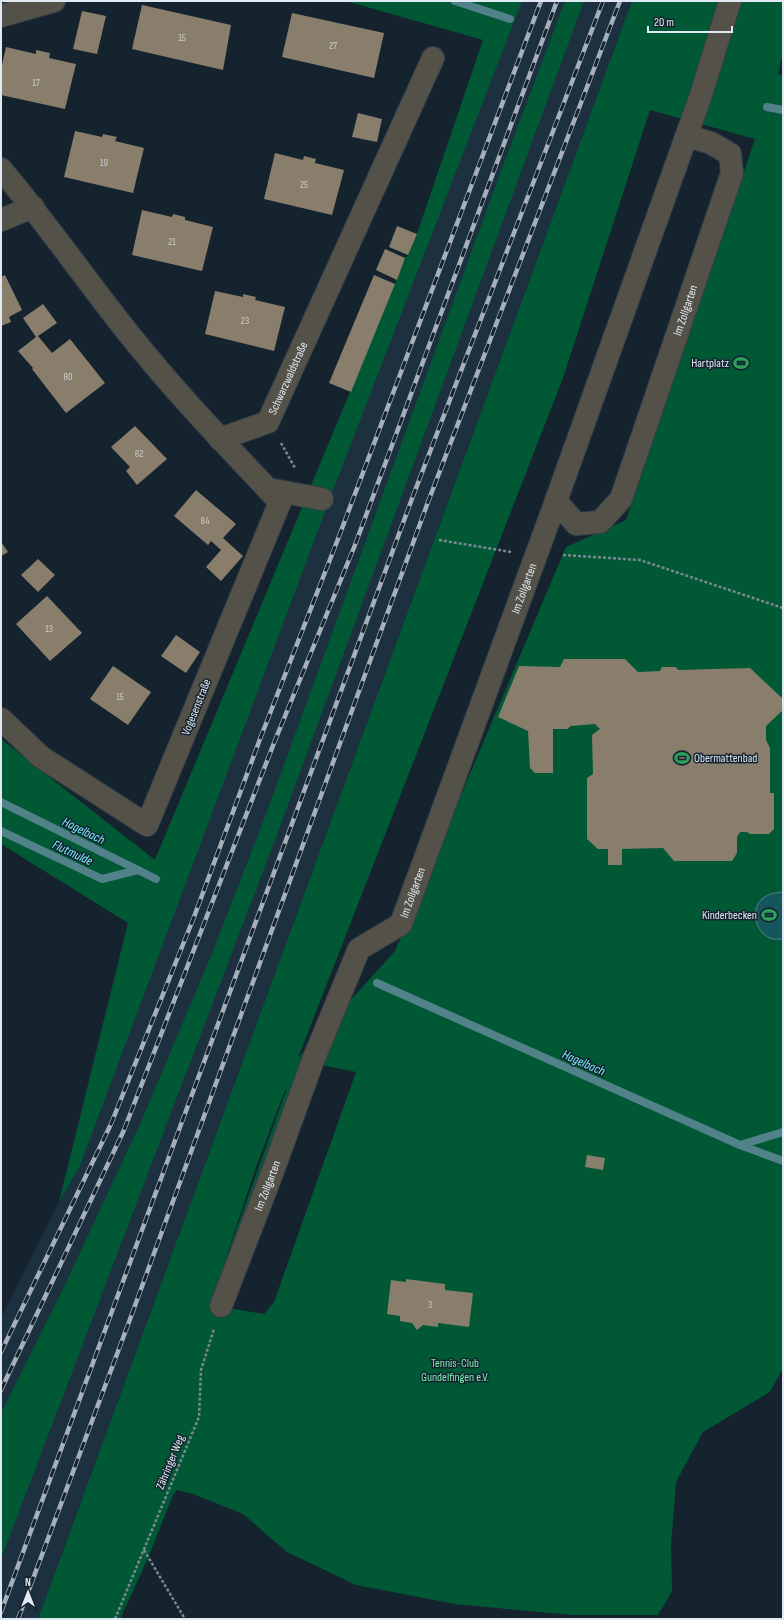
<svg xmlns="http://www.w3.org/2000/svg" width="784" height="1620" font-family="'Sofia Sans Condensed',sans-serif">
  <rect width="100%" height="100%" fill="#15232f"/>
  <!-- built -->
  <polygon fill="#1d303f" points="497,1 632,1 38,1619 1,1619 1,1318 59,1202 128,923 351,392 405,258 408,255 417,234"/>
  <!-- green -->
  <g fill="#005835" fill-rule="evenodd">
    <polygon points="346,1 522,1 332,493 79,1168 59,1202 128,923 1,844 1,739 155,860 395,284 405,258 408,255 417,234 483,40"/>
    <polygon points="565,1 584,1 278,832 1,1559 1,1413 63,1289 140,1124 211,956 263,822 501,171"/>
    <path d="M632 1H783V52L778 74 783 75V1368L770 1392 703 1432 676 1482 671 1546 672 1591 658 1615H571L455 1604 356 1585 287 1552 243 1514 193 1494 177 1490 173 1495 148 1558 120 1619H38ZM650 110 755 139 626 520 566 547 395 951 298 1058 563 378ZM312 1063 356 1072 274 1302 264 1314 229 1308ZM285 1090 286 1091 223 1267 255 1170Z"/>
  </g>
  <!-- water -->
  <path fill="#14565c" stroke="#528289" d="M783 892V939C779 939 774 940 770 938 756 933 750 910 762 899 769 893 775 893 783 892Z"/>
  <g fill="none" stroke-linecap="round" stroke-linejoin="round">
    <!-- stream -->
    <g stroke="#528289" stroke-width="8">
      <polyline points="455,1 510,19"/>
      <polyline points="767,107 783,110"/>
      <polyline points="1,802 156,879"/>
      <polyline points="1,831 102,879 138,870"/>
      <polyline points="377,983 740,1145 783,1161"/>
      <polyline points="740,1145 783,1132"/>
    </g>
  </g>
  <!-- building -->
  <g fill="#897e6c">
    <polygon points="142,5 231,25 223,70 132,49"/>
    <polygon points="82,11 106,16 97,54 73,49"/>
    <polygon points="292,13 384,33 374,78 282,57"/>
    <polygon points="6,47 36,54 36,50 50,53 49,58 76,64 65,109 1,95 1,69"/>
    <polygon points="358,113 382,119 377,142 352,137"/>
    <polygon points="75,131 102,137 103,134 117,137 115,141 144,148 133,193 64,177"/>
    <polygon points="275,153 303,160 304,156 316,159 315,163 344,170 332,215 264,199"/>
    <polygon points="142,210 172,217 173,214 185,217 185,220 213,227 202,271 132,255"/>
    <polygon points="397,226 417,234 408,255 389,247"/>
    <polygon points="385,249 405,258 397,280 376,270"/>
    <polygon points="5,275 22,310 9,317 11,322 1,326 1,277"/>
    <polygon points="374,275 395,284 351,392 329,383"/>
    <polygon points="215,291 243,297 243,294 256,297 255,300 285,307 274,351 205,334"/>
    <polygon points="43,304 57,323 38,336 52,353 70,339 105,383 66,413 32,369 33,368 18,351 36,337 23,318"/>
    <polygon points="135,426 167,459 137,485 126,471 130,467 111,447"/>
    <polygon points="196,490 236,524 223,538 243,556 221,581 206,567 221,550 211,541 208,545 174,516"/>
    <polygon points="1,542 8,552 1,556"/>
    <polygon points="38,559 55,575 38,592 21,575"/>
    <polygon points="47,596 82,633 50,661 16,624"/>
    <polygon points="176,635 200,652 186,673 161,656"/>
    <polygon points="564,659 625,659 638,672 660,671 662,667 676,667 678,670 750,668 783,699 783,710 766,726 766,740 770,748 770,793 774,793 774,829 769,834 750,834 747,832 740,832 737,837 737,853 732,861 674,861 663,848 622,849 622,865 608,865 608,849 598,849 587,839 587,778 593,774 592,735 600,729 595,724 571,726 567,729 553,729 553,773 535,773 530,768 528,731 498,717 519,666 560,667"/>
    <polygon points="113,666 151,692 128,725 90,699"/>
    <polygon points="587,1155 605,1158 603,1170 585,1167"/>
    <polygon points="406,1279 445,1284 445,1290 473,1293 469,1327 438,1323 438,1327 423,1325 417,1330 412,1323 400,1321 400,1316 387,1314 391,1280 406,1282"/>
  </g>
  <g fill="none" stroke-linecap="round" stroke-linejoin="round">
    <defs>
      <g id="minor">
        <polyline points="1,16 54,1"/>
        <path d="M1 169C45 221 83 276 125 329 173 390 227 446 280 502L147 825 41 757 1 719"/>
        <polyline points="1,220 33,207"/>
        <path id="s1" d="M220 439 268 422 433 58"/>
        <polyline points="268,489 322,499"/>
        <path id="s2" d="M556 501 576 524 600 522 621 499 732 173 730 154 711 143 687 136"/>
        <path id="s3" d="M221 1306 273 1171 312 1063 359 949 401 924 556 501 700 98 730 1"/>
      </g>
    </defs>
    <!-- minor casing -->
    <use href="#minor" stroke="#323f4a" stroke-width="24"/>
    <!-- path -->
    <g stroke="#7c8791" stroke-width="2.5" stroke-dasharray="3 2" stroke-linecap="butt">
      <polyline points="281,443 295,468"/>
      <polyline points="439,540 511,552"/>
      <polyline points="563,555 640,560 783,608"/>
      <polyline points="144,1550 185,1619"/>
      <polyline points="115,1619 199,1417 201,1370 214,1329"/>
    </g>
    <!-- minor -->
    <use href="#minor" stroke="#545149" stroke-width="22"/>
    <defs>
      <g id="rail">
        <polyline points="1,1352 111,1124 194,917 260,739 338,539 541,1"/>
        <polyline points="1,1390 124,1130 274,743 355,545 557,1"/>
        <polyline points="1,1612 413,496 603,1"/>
        <polyline points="18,1619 129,1322 428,502 620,1"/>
      </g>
    </defs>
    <!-- rail casing -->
    <use href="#rail" stroke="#a6b0ba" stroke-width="4.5"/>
    <!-- rail -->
    <use href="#rail" stroke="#15232f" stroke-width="3" stroke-dasharray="9" stroke-linecap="butt"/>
  </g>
  <!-- icons -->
  <defs>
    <symbol id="stadium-bare" viewBox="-9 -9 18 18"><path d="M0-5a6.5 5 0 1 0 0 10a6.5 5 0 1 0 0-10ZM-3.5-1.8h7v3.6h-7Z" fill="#2e9e5b" stroke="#15232f" stroke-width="2.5" paint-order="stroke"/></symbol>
  </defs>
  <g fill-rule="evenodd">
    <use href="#stadium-bare" x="730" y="352" width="22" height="22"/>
    <use href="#stadium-bare" x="671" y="747" width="22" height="22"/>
    <use href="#stadium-bare" x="758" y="904" width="22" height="22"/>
  </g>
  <g text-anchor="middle" stroke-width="3" stroke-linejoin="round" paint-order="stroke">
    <!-- number labels -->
    <g font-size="10" fill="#cbcfd1">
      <text x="182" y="41">15</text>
      <text x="333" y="49">27</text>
      <text x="36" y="86">17</text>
      <text x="104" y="166">19</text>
      <text x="304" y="188">25</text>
      <text x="172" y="245">21</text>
      <text x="245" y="324">23</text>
      <text x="68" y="380">80</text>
      <text x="139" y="457">82</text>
      <text x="205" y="524">84</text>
      <text x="49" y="632">13</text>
      <text x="120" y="700">15</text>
      <text x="430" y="1308">3</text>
    </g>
    <!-- street labels -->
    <g font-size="12" fill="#e1eaf3" stroke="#15232f">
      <text dy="4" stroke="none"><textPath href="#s2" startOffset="285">Im Zollgarten</textPath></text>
      <text dy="4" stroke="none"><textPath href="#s1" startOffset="99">Schwarzwaldstraße</textPath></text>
      <text dy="4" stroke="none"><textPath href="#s3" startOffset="789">Im Zollgarten</textPath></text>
      <text transform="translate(196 707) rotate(-68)" y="4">Vogesenstraße</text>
      <text dy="4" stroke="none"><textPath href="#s3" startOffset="465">Im Zollgarten</textPath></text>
      <text dy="4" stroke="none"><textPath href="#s3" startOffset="129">Im Zollgarten</textPath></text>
      <text transform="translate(170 1462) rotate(-68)" y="4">Zähringer Weg</text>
    </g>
    <!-- poi labels -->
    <g font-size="12" fill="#e1eaf3" stroke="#15232f" text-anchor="end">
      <text x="729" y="367">Hartplatz</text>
      <text x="694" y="762" text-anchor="start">Obermattenbad</text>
      <text x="757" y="919">Kinderbecken</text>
    </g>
    <!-- park labels -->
    <g font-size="12" fill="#7deeb1" stroke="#15232f">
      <text x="455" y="1367">Tennis-Club<tspan x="455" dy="14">Gundelfingen e.V.</tspan></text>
    </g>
    <!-- water labels -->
    <g font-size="13" font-style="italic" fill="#7af1fd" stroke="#15232f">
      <text transform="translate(84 830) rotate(26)" y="5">Hagelbach</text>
      <text transform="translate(73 852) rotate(25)" y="5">Flutmulde</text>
      <text transform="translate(584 1062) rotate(24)" y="5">Hagelbach</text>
    </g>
  </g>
  <!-- border -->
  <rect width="784" height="1620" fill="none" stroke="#e1eaf3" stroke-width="4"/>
  <!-- north arrow -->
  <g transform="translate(28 1592)" stroke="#15232f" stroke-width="3" paint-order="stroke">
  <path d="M0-3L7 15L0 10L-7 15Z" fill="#e1eaf3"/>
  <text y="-6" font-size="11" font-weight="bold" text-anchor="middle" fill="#e1eaf3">N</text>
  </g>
  <!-- scale -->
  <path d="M648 26v6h84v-6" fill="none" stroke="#e1eaf3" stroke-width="2"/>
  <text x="654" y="26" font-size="12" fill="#e1eaf3" stroke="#15232f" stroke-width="3" paint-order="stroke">20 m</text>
</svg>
